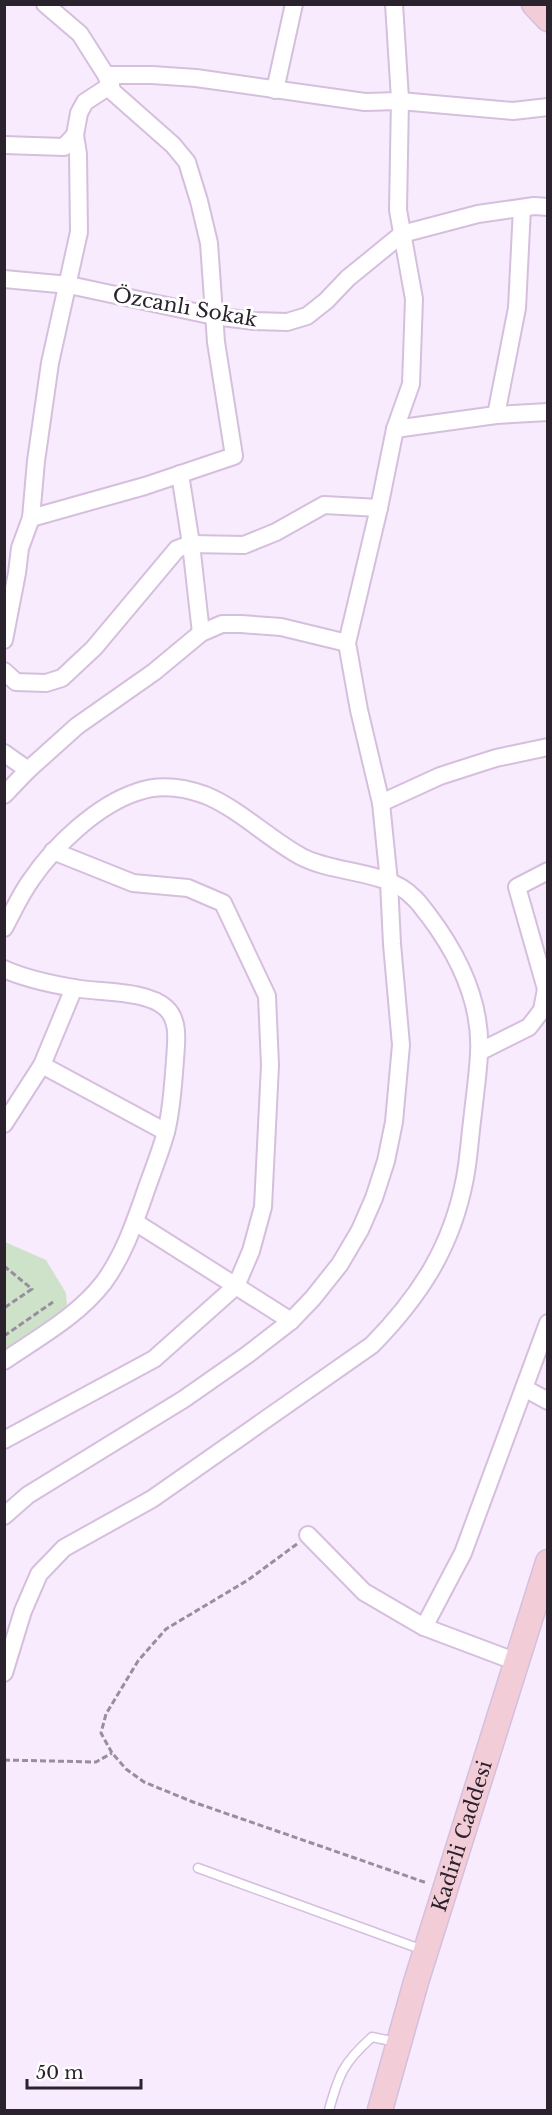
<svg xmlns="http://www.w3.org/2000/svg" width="552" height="2115" font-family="'Libre Baskerville',serif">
  <rect width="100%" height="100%" fill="#f8ebfe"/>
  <!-- green -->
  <polygon fill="#cee2ca" points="5,1242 46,1260 66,1293 68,1317 5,1359"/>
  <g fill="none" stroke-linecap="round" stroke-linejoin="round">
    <defs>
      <g id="service">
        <polyline points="198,1868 423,1950"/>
        <path d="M329 2110C339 2074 343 2063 372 2037L396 2042"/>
      </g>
      <g id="minor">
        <polyline points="106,75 152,75 196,78 365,102 400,101 513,111 548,107"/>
        <polyline points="275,90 294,4"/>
        <polyline points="4,145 64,147 75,135 79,113 85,102 111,85"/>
        <polyline points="4,279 69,285 214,316 254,321 287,322 307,316 326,301 348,278 402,234 478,214 534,206 548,207"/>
        <polyline points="496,415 517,308 522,208"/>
        <polyline points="395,429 496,415 548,412"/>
        <polyline points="180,474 191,544 201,633"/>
        <polyline points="31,518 145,486 234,456 216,342 209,243 199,201 187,162 173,145 113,92 106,75 80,34 45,4"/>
        <polyline points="4,640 17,573 20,548 31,518 36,461 50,363 79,232 78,154 75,135"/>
        <polyline points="4,671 16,682 46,683 62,678 94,648 177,549 191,544 244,545 276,532 324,505 379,508"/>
        <polyline points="4,753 28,770"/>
        <polyline points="4,795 28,770 77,726 154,672 201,633 222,624 241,624 281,627 347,643"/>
        <polyline points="381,803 440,776 496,758 548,747"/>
        <path d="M4 928C13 912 20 895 31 880 54 846 97 805 137 792 159 784 183 787 205 795 238 808 270 840 302 857 335 874 387 870 413 897 419 902 424 910 429 916 459 956 482 1002 479 1054 478 1074 475 1094 473 1113 470 1135 469 1157 465 1178 452 1247 420 1296 372 1345L152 1499 64 1548 39 1574 23 1611 4 1673"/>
        <path d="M4 969C26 979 51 984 74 988 101 993 147 990 166 1008 180 1021 176 1043 175 1060 173 1084 172 1109 166 1132 160 1154 151 1175 144 1196 133 1227 123 1256 104 1282 78 1316 39 1337 4 1361"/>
        <polyline points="479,1052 529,1027 542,1010 546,989 517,887 548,871"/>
        <polyline points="42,1065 166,1132"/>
        <polyline points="4,1124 42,1065 74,988"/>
        <polyline points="135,1222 291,1321"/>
        <polyline points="524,1388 548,1401"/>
        <polyline points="4,1440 154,1359 236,1286 251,1251 263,1207 270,1065 267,996 223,903 188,888 133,883 53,851"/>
        <polyline points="4,1516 28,1495 184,1399 247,1355 291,1321 313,1298 340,1264 360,1230 374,1198 386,1161 394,1122 401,1045 392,944 389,882 381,803 359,710 347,643 379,508 395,429 411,384 414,299 398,210 400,99 394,4"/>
        <polyline points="308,1535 364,1592 424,1627 517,1662"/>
        <polyline points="424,1627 463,1553 548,1323"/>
      </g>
      <g id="secondary">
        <polyline points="534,4 548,19"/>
        <path id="s1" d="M380 2110 416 1982 548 1562"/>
      </g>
    </defs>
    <!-- service casing -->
    <use href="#service" stroke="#d5bfdd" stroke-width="11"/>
    <!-- minor casing -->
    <use href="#minor" stroke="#d5bfdd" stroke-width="20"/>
    <!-- secondary casing -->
    <use href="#secondary" stroke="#d5bfdd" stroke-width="27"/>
    <!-- path -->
    <g stroke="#988e9d" stroke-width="3" stroke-dasharray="6 3" stroke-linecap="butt">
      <polyline points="4,1266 32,1289 4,1308"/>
      <polyline points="4,1336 53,1302"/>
      <polyline points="297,1544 248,1580 166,1629 138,1661 106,1714 101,1733 112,1753 126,1769 144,1782 193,1802 427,1883"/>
      <polyline points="4,1760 96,1762 112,1753"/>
    </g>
    <!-- service -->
    <use href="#service" stroke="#fff" stroke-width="8"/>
    <!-- minor -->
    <use href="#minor" stroke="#fff" stroke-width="16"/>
    <!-- secondary -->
    <use href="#secondary" stroke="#f2cdd7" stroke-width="24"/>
  </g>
  <g text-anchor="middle" stroke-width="6" stroke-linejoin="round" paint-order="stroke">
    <!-- street labels -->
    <g font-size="20" fill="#2a222d" stroke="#fefefe">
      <text transform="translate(185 307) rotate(10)" y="7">Özcanlı Sokak</text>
      <text dy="7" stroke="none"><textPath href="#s1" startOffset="286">Kadirli Caddesi</textPath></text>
    </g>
  </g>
  <!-- border -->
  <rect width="552" height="2115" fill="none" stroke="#2a222d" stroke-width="12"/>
  <!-- scale -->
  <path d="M27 2079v9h114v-9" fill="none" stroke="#2a222d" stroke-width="3"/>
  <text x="36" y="2079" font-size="18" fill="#2a222d" stroke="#fefefe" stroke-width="4.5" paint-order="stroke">50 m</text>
</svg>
